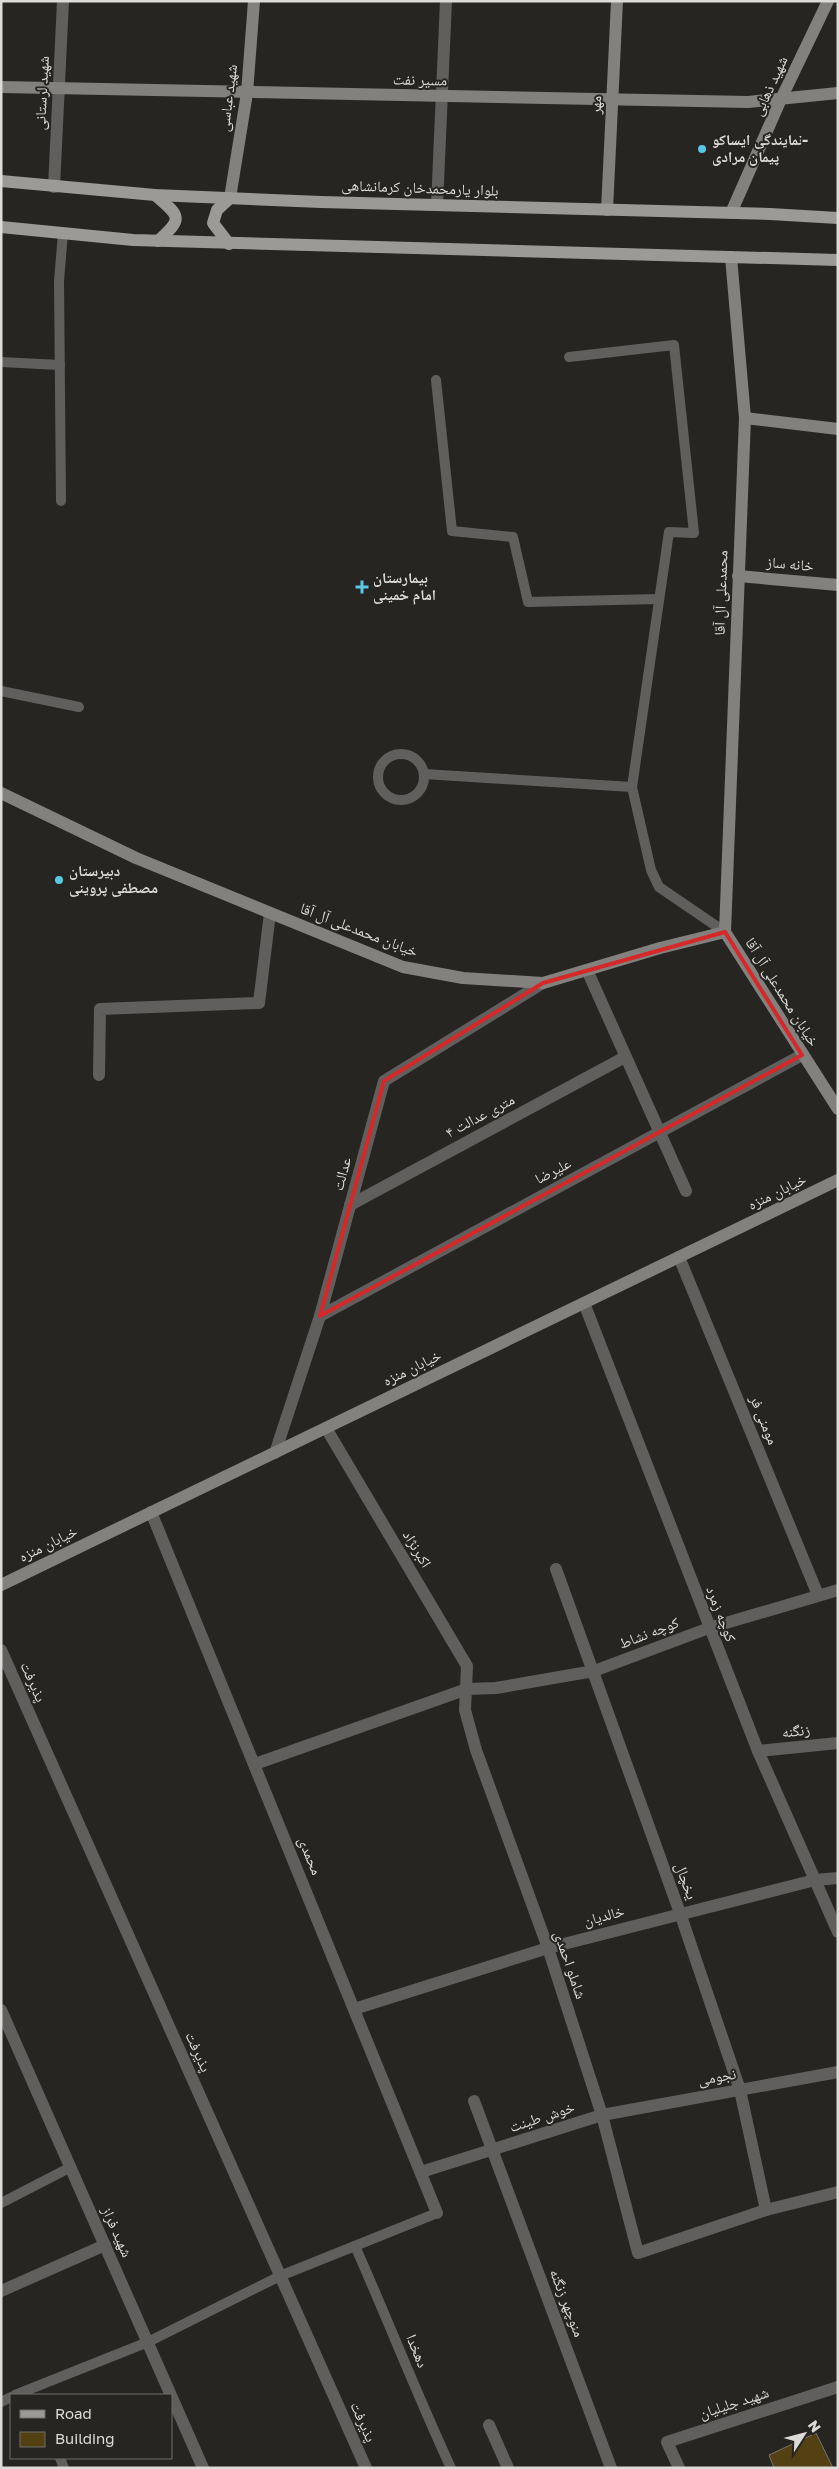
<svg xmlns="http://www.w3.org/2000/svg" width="839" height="2469" font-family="'Golos Text','Noto Naskh Arabic',sans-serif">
  <rect width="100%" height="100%" fill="#262521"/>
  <!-- building -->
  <polygon fill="#534114" stroke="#767470" points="816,2433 833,2468 774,2468 769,2455"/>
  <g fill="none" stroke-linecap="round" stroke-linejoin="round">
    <!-- lane -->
    <g stroke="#605f5e" stroke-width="10">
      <polyline points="569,357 674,345 694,533 669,532 632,787 651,870 659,887 725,932"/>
      <polyline points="1,362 60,365"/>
      <polyline points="436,380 452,531 513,537 528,602 659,599"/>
      <polyline points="61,501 59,281 63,233"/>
      <polyline points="1,691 79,707"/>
      <circle cx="401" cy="777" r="23"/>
      <polyline points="424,774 632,787"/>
      <polyline points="1,2203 71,2167"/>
      <path d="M355 2246C388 2320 417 2395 451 2468"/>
      <polyline points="15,2395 148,2342 280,2276 437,2213"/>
      <polyline points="1,2402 11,2397"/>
      <polyline points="60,2458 64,2468"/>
    </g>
    <!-- street -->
    <g stroke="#605f5e" stroke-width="12">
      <polyline points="54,187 63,1"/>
      <polyline points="437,205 446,1"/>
      <polyline points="587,970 686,1191"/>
      <polyline points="99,1075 100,1009 259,1003 270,913"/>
      <polyline points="350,1205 625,1057"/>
      <polyline points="679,1257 818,1595"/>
      <polyline points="584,1303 758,1751 838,1932"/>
      <polyline points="320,1316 802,1055"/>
      <polyline points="326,1428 467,1666 465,1710 476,1750 548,1948 602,2115 638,2253 766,2210 838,2192"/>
      <polyline points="275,1453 320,1316 384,1081 543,983"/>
      <polyline points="151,1512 437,2213"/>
      <polyline points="556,1569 680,1913 740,2090 766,2210"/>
      <polyline points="1,1650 366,2468"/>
      <polyline points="758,1751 838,1743"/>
      <polyline points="255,1764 467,1689 496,1688 594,1671 709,1628 838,1590"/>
      <polyline points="354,2009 548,1948 815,1880 838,1878"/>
      <polyline points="1,2010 203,2468"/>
      <polyline points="474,2101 611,2468"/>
      <polyline points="421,2172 602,2115 838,2072"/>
      <polyline points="1,2291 105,2245"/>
      <polyline points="489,2425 508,2468"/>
      <polyline points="679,2468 667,2442 838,2387"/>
    </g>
    <!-- secondary -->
    <g stroke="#82817e" stroke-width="12">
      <polyline points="1,87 748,102 838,93"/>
      <polyline points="230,198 247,93 254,1"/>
      <polyline points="607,210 617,1"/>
      <polyline points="731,213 781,99 828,1"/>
      <polyline points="745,418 838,429"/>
      <polyline points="738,576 838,585"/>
      <polyline points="1,793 136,858 403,967 463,978 543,983 660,948 725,932 838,1109"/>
      <polyline points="725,932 745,418 731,257"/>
      <polyline points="1,1585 838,1180"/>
    </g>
    <!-- primary -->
    <g stroke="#9c9a96" stroke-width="12">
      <polyline points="1,181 155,195 321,202 770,214 838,218"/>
      <path d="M155 195C180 216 184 218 158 241"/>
      <polyline points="1,227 133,240 838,260"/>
      <polyline points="229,244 213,223 217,210 230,198"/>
    </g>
  </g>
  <!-- marked area -->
  <path fill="none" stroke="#d62828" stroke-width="4" stroke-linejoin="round" d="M725 932 802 1055 320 1316 384 1081 543 983Z"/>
  <!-- markers -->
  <g fill="#59c8e4" stroke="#262521" stroke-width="2">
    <circle cx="702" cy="149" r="5"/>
    <path d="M359.5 579.5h5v5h5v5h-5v5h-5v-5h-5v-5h5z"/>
    <circle cx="59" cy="880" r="5"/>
  </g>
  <g text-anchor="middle" stroke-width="4" stroke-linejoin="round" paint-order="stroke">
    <!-- street labels -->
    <g font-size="15" fill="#dcdbd8" stroke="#262521">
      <text transform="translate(420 80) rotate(1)" y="5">مسیر نفت</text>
      <text transform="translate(770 86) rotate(-65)" y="5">شهید ذهابی</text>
      <text transform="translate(42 93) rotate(-87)" y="5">شهید لرستانی</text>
      <text transform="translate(228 98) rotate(-83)" y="5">شهید عباسی</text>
      <text transform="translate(596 105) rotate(-87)" y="5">مهر</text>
      <text transform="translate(420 188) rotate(2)" y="5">بلوار یارمحمدخان کرمانشاهی</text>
      <text transform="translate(790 564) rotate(5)" y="5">خانه ساز</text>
      <text transform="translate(721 593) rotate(-88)" y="5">محمدعلی آل آقا</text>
      <text transform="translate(359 930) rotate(21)" y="5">خیابان محمدعلی آل آقا</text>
      <text transform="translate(782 992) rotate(58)" y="5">خیابان محمدعلی آل آقا</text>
      <text transform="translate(480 1116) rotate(-28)" y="5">۴ متری عدالت</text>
      <text transform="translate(553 1171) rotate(-28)" y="5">علیرضا</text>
      <text transform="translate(342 1174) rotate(-75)" y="5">عدالت</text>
      <text transform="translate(777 1192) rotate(-26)" y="5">خیابان منزه</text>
      <text transform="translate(412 1368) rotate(-26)" y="5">خیابان منزه</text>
      <text transform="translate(764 1420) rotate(68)" y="5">مومنی فر</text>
      <text transform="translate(48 1544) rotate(-26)" y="5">خیابان منزه</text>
      <text transform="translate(417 1549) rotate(59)" y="5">اکبرنژاد</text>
      <text transform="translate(721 1614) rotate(69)" y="5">کوچه زمرد</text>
      <text transform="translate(649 1633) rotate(-21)" y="5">کوچه نشاط</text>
      <text transform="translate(33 1682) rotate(66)" y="5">پذیرفت</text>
      <text transform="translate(796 1731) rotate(-6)" y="5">زنگنه</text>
      <text transform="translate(310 1856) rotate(68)" y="5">محمدی</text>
      <text transform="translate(686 1881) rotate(70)" y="5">یخچال</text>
      <text transform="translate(604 1916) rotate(-15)" y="5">خالدیان</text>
      <text transform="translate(570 1965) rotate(71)" y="5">شاملو احمدی</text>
      <text transform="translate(198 2052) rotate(66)" y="5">پذیرفت</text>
      <text transform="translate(717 2077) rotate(-10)" y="5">نجومی</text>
      <text transform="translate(542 2117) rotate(-18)" y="5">خوش طینت</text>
      <text transform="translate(117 2232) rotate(66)" y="5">شهید فراز</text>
      <text transform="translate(567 2303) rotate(69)" y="5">منوچهر زنگنه</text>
      <text transform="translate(417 2351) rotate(68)" y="5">دهخدا</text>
      <text transform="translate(734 2403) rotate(-18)" y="5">شهید جلیلیان</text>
      <text transform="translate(363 2422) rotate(66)" y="5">پذیرفت</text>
    </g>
    <!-- poi labels -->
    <g font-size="15" font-weight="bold" fill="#dcdbd8" stroke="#262521" text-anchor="start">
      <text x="712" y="145">نمایندگی ایساکو-<tspan x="712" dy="17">پیمان مرادی</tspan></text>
      <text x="373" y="583">بیمارستان<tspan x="373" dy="17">امام خمینی</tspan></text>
      <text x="69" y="876">دبیرستان<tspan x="69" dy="17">مصطفی پروینی</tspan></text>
    </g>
  </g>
  <!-- border -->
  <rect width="839" height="2469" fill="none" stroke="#dcdbd8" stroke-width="5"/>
  <!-- legend -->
  <rect x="10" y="2394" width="162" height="65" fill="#262521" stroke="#6f6e6a"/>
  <rect x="20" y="2410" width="25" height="8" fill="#9c9a96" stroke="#6f6e6a"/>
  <text x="55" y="2419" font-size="15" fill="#dcdbd8">Road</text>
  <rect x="20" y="2432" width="25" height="15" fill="#534114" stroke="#6f6e6a"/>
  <text x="55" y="2444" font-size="15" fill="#dcdbd8">Building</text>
  <!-- north arrow -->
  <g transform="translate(804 2434) rotate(54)" stroke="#262521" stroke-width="4" paint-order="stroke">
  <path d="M0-4L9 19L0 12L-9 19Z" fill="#dcdbd8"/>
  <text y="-8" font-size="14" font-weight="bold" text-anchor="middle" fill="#dcdbd8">N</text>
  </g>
</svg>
